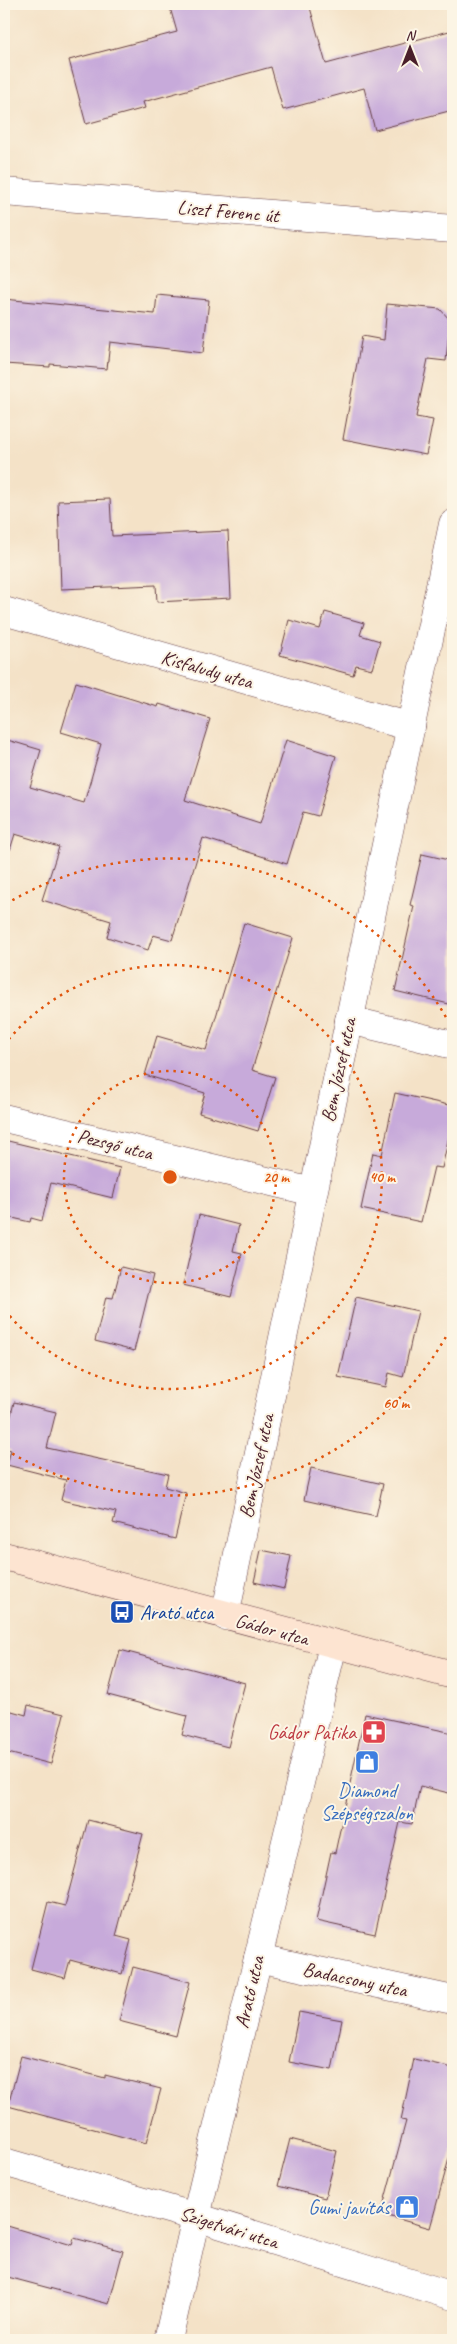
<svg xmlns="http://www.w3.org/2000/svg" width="457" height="2344" font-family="Caveat,sans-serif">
  <rect width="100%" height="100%" fill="#fcf5e5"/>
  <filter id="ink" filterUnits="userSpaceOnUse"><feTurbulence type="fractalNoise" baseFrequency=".02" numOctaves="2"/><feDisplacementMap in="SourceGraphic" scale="10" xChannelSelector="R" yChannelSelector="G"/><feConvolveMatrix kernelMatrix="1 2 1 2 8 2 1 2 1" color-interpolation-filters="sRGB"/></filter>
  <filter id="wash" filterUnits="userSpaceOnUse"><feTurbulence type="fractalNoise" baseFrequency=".0096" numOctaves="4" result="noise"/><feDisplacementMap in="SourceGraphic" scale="20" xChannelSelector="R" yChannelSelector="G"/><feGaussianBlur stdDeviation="1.12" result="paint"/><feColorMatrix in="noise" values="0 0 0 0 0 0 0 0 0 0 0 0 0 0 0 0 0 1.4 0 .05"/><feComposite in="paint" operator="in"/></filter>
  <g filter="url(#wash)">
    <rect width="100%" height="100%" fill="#f4e2c7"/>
    <g id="blocks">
      <!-- building -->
      <g fill="#c7aada">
        <polygon points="169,4 309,4 326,64 453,30 453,110 375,130 364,88 283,110 271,67 143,102 145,108 86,124 69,60 177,32"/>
        <polygon points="157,295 209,300 203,353 110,342 107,369 50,364 50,367 4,364 4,299 155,314"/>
        <polygon points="387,304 440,309 450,320 446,361 428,359 416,417 433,420 426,455 343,439 362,336 384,340"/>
        <polygon points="110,499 112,536 228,531 231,598 157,602 156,585 61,589 58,501"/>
        <polygon points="325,612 364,623 360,635 380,641 372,669 356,665 353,675 280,655 289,620 320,629"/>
        <polygon points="76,682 158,707 159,704 210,719 185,800 260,824 286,740 336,756 318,816 303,812 287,864 203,838 172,940 153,935 148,950 107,937 111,921 42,900 59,847 15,834 10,850 4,849 4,739 41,750 30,787 84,803 101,744 61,732"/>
        <polygon points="422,854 453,861 453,1005 395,991 414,906 410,905"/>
        <polygon points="244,923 293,938 252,1070 275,1077 258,1131 199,1113 205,1093 145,1075 157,1036 206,1050"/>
        <polygon points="395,1093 453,1106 453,1117 442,1168 434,1167 421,1222 361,1209 373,1153 382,1155"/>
        <polygon points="4,1140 120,1168 113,1198 51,1183 42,1221 31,1218 30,1222 4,1216"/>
        <polygon points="199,1215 239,1225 233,1251 242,1253 231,1297 183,1285"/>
        <polygon points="121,1267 153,1275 134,1351 95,1341 106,1297 113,1298"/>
        <polygon points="356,1297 418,1311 403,1377 389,1373 386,1387 338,1377"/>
        <polygon points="14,1402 56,1412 47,1448 168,1474 165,1487 186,1493 175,1539 113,1523 116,1512 61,1500 66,1480 7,1465 11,1450 4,1448 4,1445"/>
        <polygon points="311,1468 383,1484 376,1516 304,1500"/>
        <polygon points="261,1550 291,1556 284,1589 254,1582"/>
        <polygon points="120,1650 245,1683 228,1747 182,1735 187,1716 108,1695"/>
        <polygon points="28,1705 64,1714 51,1764 4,1752 4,1724 8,1710 26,1715"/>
        <polygon points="365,1714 453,1733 453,1794 420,1786 412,1824 400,1822 375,1934 316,1921 331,1852 335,1853"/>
        <polygon points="88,1820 143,1834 116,1936 131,1940 122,1974 70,1960 65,1978 31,1969 48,1902 65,1906"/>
        <polygon points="133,1967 190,1982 176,2036 119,2021"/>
        <polygon points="299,2012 342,2020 332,2070 289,2062"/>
        <polygon points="21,2056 105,2078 105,2075 161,2089 146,2143 8,2106"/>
        <polygon points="414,2059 453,2068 453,2144 430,2228 381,2214 406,2121 401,2120"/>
        <polygon points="290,2139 337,2151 325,2198 278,2186"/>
        <polygon points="4,2225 72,2245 74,2238 123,2251 109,2304 4,2276"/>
      </g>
    </g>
  </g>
  <g filter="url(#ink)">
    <use href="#blocks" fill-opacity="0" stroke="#643c42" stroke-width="1"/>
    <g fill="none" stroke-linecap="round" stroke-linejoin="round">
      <defs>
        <g id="street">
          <polyline points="4,192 453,229"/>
          <polyline points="4,611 411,727"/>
          <polyline points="349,1020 453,1045"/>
          <polyline points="4,1118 313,1192"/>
          <polyline points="225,1616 453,524"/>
          <polyline points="258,1958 453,2000"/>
          <polyline points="4,2162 196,2217 453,2296"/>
          <polyline points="168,2340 196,2217 333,1645"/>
        </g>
        <polyline id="secondary" points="4,1556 453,1675"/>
      </defs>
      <!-- street casing -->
      <use href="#street" stroke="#643c42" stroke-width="29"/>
      <!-- secondary casing -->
      <use href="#secondary" stroke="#643c42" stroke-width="29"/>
      <!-- street -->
      <use href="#street" stroke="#fff" stroke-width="28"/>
      <!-- secondary -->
      <use href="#secondary" stroke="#fde4d1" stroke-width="28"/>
    </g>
  </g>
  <!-- distance rings -->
  <g fill="none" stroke="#e0560e" stroke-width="2.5" stroke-dasharray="2.5 5">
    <circle cx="170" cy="1177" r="106"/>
    <path d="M4 1045A212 212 0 1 1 4 1309"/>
    <path d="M453 1324A319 319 0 0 1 6 1450M6 904A319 319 0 0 1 453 1030"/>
  </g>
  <!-- icons -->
  <defs>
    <symbol id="bus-square" viewBox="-11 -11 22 22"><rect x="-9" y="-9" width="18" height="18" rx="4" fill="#1a4fb4" stroke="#fcf5e5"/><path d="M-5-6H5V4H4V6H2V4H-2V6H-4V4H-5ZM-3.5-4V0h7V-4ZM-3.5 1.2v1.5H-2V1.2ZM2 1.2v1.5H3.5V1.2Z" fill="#fff"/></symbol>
    <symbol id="pharmacy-square" viewBox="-11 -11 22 22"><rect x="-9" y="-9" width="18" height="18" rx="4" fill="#e0444e" stroke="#fcf5e5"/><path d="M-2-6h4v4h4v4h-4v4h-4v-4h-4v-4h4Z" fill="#fff"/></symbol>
    <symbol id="shop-square" viewBox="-11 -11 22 22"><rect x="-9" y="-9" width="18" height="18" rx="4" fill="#3f7fe0" stroke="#fcf5e5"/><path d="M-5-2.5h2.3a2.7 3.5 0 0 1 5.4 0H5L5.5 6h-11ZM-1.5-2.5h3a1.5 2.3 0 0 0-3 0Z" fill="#fff"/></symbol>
  </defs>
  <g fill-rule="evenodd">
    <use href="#bus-square" x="108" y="1598" width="28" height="28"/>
    <use href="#pharmacy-square" x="360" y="1718" width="28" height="28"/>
    <use href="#shop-square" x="353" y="1748" width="28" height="28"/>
    <use href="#shop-square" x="393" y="2193" width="28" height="28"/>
  </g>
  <g text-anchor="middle" stroke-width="4" stroke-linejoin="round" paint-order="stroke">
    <!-- street labels -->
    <g font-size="20" fill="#4a1f2b" stroke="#fcf5e5">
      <text transform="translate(228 211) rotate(5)" y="7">Liszt Ferenc út</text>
      <text transform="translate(207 669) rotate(16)" y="7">Kisfaludy utca</text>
      <text transform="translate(338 1070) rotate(-78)" y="7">Bem József utca</text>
      <text transform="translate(115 1144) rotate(14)" y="7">Pezsgő utca</text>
      <text transform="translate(256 1466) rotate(-78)" y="7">Bem József utca</text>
      <text transform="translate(272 1629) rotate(15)" y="7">Gádor utca</text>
      <text transform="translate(355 1979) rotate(12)" y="7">Badacsony utca</text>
      <text transform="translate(249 1992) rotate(-77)" y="7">Arató utca</text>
      <text transform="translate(229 2227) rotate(17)" y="7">Szigetvári utca</text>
    </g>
    <!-- transit labels -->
    <g font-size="20" fill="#164399" stroke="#fcf5e5" text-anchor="start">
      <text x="140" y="1619">Arató utca</text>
    </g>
    <!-- health labels -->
    <g font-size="20" fill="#be3a42" stroke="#fcf5e5" text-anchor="end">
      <text x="356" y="1739">Gádor Patika</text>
    </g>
    <!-- shop labels -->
    <g font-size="20" fill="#366cbe" stroke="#fcf5e5">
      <text x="367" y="1797">Diamond<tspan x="367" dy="23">Szépségszalon</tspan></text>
      <text x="390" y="2214" text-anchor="end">Gumi javítás</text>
    </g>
  </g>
  <circle cx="170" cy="1177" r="8" fill="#e0560e" stroke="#fcf5e5" stroke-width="2.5"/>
  <g font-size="15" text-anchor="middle" font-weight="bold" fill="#e0560e" stroke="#fcf5e5" stroke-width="4" stroke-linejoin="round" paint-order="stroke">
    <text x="276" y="1182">20 m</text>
    <text x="382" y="1182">40 m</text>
    <text x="396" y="1408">60 m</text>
  </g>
  <!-- margin -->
  <rect width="457" height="2344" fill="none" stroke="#fcf5e5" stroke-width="20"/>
  <!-- north arrow -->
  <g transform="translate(410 48)" stroke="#fcf5e5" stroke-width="4" paint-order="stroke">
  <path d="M0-4L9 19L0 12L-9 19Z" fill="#4a1f2b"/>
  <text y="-8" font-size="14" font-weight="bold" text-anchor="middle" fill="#4a1f2b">N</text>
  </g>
</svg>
